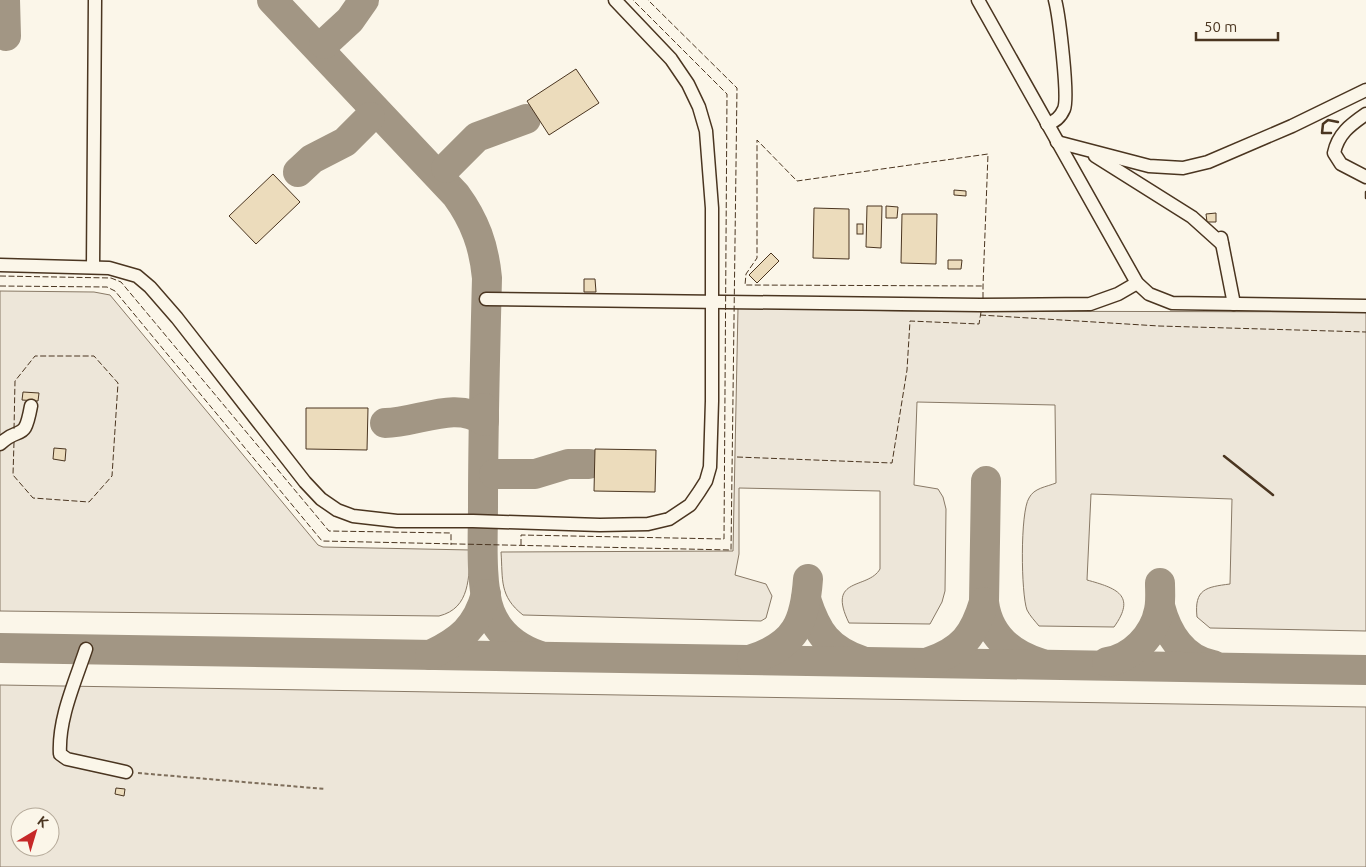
<svg xmlns="http://www.w3.org/2000/svg" width="1366" height="867" font-family="Ubuntu,sans-serif">
  <rect width="100%" height="100%" fill="#fbf6e9"/>
  <!-- green -->
  <g fill="#ede6d9" stroke="#887966" fill-rule="evenodd">
    <path d="M0 291 94 292 110 295 318 545 323 547 471 550C468 577 471 608 439 616L0 611Z"/>
    <path d="M738 308 909 311 1366 312V631L1210 628 1197 617C1194 589 1206 587 1230 584L1232 499 1091 494 1087 580C1116 588 1137 595 1114 627L1039 626C1035 621 1030 616 1027 610 1021 594 1020 512 1029 498 1034 488 1046 487 1056 483L1055 405 917 402 914 485 938 489 943 497 946 509 945 591 942 602 930 624 849 623C826 576 868 590 880 569V491L739 488V554L735 575 766 584 772 596 766 618 761 621 523 615C499 596 503 580 501 552L733 551Z"/>
    <path d="M0 685 1366 707V867H0ZM20 817H50V847H20Z"/>
  </g>
  <g fill="none" stroke-linecap="round" stroke-linejoin="round">
    <!-- taxiway -->
    <g stroke="#a29684" stroke-width="30">
      <polyline points="5,0 6,36"/>
      <path d="M272 0 456 195C475 221 484 246 487 278 485 354 483 430 483 506 483 535 480 586 490 612 499 635 517 648 540 656"/>
      <polyline points="324,44 350,20 364,0"/>
      <polyline points="446,168 477,137 526,119"/>
      <polyline points="298,172 312,159 345,142 370,117"/>
      <path d="M385 423C417 423 456 400 484 421V408L480 411"/>
      <polyline points="494,474 535,474 568,464 589,464"/>
      <path d="M986 481 984 602C988 634 1010 654 1040 663"/>
      <path d="M806 599C817 633 828 649 862 661"/>
      <path d="M1160 606C1167 633 1183 660 1213 665"/>
      <polyline points="0,648 1366,670"/>
      <path d="M430 655C460 641 477 627 486 594"/>
      <path d="M752 659C796 645 805 622 808 579"/>
      <path d="M929 662C963 650 974 635 984 602"/>
      <path d="M1107 662C1132 658 1154 636 1159 610 1161 601 1160 591 1160 583"/>
    </g>
  </g>
  <!-- building -->
  <g fill="#ecdcbc" stroke="#4a3520">
    <polygon points="576,69 599,103 549,135 527,101"/>
    <polygon points="273,174 300,202 256,244 229,216"/>
    <polygon points="954,190 966,191 966,196 954,195"/>
    <polygon points="867,206 882,206 881,248 866,247"/>
    <polygon points="886,206 898,207 897,218 886,218"/>
    <polygon points="814,208 849,209 849,259 813,258"/>
    <polygon points="1216,213 1216,222 1207,222 1206,214"/>
    <polygon points="902,214 937,214 936,264 901,263"/>
    <rect x="857" y="224" width="6" height="10"/>
    <polygon points="771,253 779,261 757,283 749,275"/>
    <polygon points="948,260 962,260 961,269 948,269"/>
    <polygon points="584,279 595,279 596,292 584,292"/>
    <polygon points="23,392 39,393 38,401 22,400"/>
    <polygon points="306,408 368,408 367,450 306,449"/>
    <polygon points="54,448 66,449 65,461 53,459"/>
    <polygon points="595,449 656,450 655,492 594,491"/>
    <polygon points="116,788 125,789 124,796 115,794"/>
  </g>
  <g fill="none" stroke-linecap="round" stroke-linejoin="round">
    <defs>
      <g id="minor">
        <polyline points="978,0 1137,283 1149,294 1172,303 1366,306"/>
        <path d="M1366 114C1350 125 1338 134 1334 153L1341 164 1366 177"/>
        <path d="M1047 124C1055 122 1061 116 1064 109 1069 97 1059 15 1055 0"/>
        <polyline points="1057,142 1149,166 1183,168 1208,162 1292,126 1366,90"/>
        <polyline points="1095,156 1192,217 1222,244"/>
        <polyline points="1221,238 1234,304"/>
        <polyline points="0,265 109,268 137,276 150,287 177,318 305,482 321,499 337,510 353,516 397,521 473,521 600,525 648,524 669,519 690,505 699,492 706,481 710,467 712,401 712,208 706,131 699,107 688,84 671,59 615,0"/>
        <polyline points="93,267 95,0"/>
        <polyline points="486,299 980,305 1090,304 1118,294 1137,283"/>
        <path d="M0 444C21 424 24 444 31 406"/>
        <path d="M86 649C75 682 58 719 60 754L67 759 126 772"/>
      </g>
    </defs>
    <!-- minor casing -->
    <use href="#minor" stroke="#4a3520" stroke-width="15"/>
    <!-- path -->
    <polyline stroke="#7f6f5c" stroke-width="2" stroke-dasharray="4 2.5" stroke-linecap="butt" points="138,773 325,789"/>
    <!-- minor -->
    <use href="#minor" stroke="#fbf6e9" stroke-width="12"/>
    <!-- fence -->
    <g stroke="#4a3520" stroke-width="1" stroke-dasharray="6 2.5" stroke-linecap="butt">
      <polyline points="0,276 111,278 121,282 329,531 451,533 451,545"/>
      <polyline points="0,286 107,287 115,291 322,541 731,550 737,88 648,0"/>
      <polyline points="983,298 983,286 988,154 797,181 757,140 757,258 746,274 745,285 983,286"/>
      <polyline points="980,315 1159,326 1366,332"/>
      <polyline points="14,442 13,475 33,498 89,502 112,476 118,383 94,356 35,356 15,381 14,430"/>
      <polyline points="737,457 892,463 907,370 910,321 979,324 981,312"/>
      <polyline points="521,545 521,535 724,539 727,94 633,0"/>
    </g>
    <!-- wall -->
    <g stroke="#4a3520" stroke-width="2.5">
      <polyline points="1331,133 1322,133 1323,124 1328,120 1338,122"/>
      <polyline points="1366,192 1366,198"/>
      <polyline points="1224,456 1273,495"/>
    </g>
  </g>
  <!-- north arrow -->
  <g transform="translate(35 832) rotate(38)"><circle r="24" fill="#fbf6e9" stroke="#b4a999"/>
  <path d="M0-4L9 19L0 12L-9 19Z" fill="#c62828"/>
  <text y="-8" font-size="14" font-weight="bold" text-anchor="middle" fill="#4a3520">K</text>
  </g>
  <!-- scale -->
  <path d="M1196 32v8h82v-8" fill="none" stroke="#4a3520" stroke-width="2.5"/>
  <text x="1204" y="32" font-size="15" fill="#4a3520" stroke="#fbf6e9" stroke-width="4" paint-order="stroke">50 m</text>
</svg>
